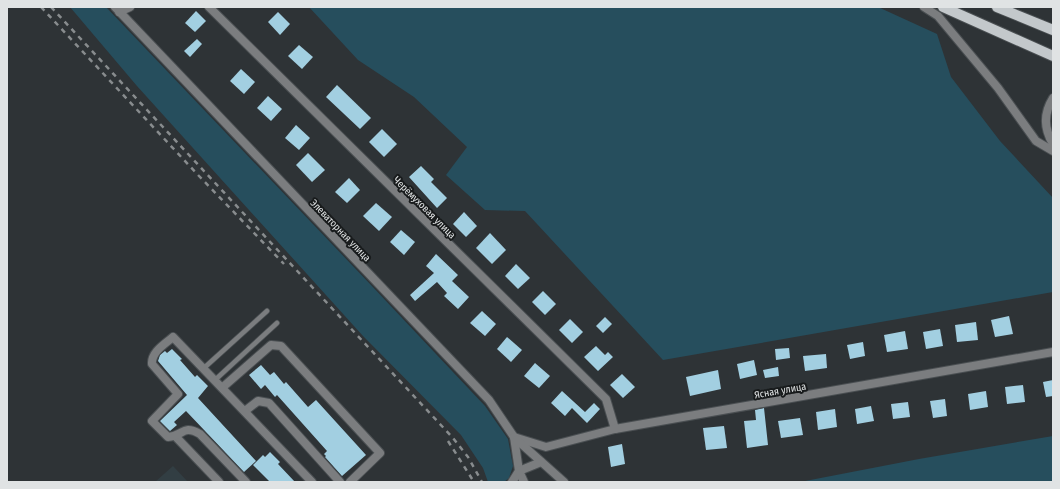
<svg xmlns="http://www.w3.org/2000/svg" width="1060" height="489" font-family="'Fira Sans Condensed',sans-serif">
  <rect width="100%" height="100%" fill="#2e3336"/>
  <!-- built -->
  <polygon fill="#323e43" points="173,466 188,482 155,482"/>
  <!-- green -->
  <g fill="#264e5d">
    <polygon points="70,7 106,7 370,284 485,406 508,439 513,466 509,478 504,482 488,482 483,468 461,435 363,336 137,86"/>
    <polygon points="309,7 878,7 937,34 951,77 1000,141 1053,198 1053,292 663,360 525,211 485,210 446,175 467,147 414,97 358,60"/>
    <polygon points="1053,436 1053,482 800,482 919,459"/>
  </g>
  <!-- building -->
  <g fill="#a2cfe1">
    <polygon points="196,11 206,21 195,32 185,23"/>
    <polygon points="278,12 290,24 280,35 268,22"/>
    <polygon points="197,39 202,44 190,57 184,51"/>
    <polygon points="299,45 313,57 302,69 288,56"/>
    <polygon points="241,69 255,82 244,94 230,81"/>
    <polygon points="337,85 371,118 360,129 326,97"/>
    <polygon points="268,96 282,109 271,121 257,108"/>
    <polygon points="296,125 310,138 299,150 285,138"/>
    <polygon points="382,129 397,144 384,157 369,142"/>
    <polygon points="308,153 325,170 312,182 296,165"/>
    <polygon points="421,166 434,179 431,182 447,198 437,208 409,177"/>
    <polygon points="349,178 360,190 347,203 335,192"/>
    <polygon points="376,203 392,217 379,231 363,216"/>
    <polygon points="464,212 477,226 466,237 453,224"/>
    <polygon points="401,230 415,242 404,255 390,242"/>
    <polygon points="490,233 506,250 492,264 476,248"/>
    <polygon points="436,254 458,275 452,281 469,297 458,309 444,296 447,293 437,282 415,301 410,295 434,273 426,266"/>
    <polygon points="516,264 530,278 518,289 505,276"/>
    <polygon points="543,291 556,304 545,315 532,302"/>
    <polygon points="482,311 496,324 485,336 470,323"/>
    <polygon points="1009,316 1013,334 995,337 991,320"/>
    <polygon points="605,317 612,324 603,333 596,326"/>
    <polygon points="570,319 583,332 572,343 559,330"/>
    <polygon points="976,322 978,340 957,342 955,325"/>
    <polygon points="940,329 943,346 926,349 923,332"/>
    <polygon points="905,331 908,349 887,352 884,335"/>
    <polygon points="507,337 522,350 511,362 497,349"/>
    <polygon points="863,342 865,356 850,359 847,345"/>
    <polygon points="596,346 605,355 608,352 613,357 598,371 584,357"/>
    <polygon points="789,348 790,358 776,360 775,349"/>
    <polygon points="172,349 182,359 180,360 195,377 197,375 208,386 198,398 256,461 244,472 186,411 174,422 177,425 170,431 160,421 187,395 158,361 160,355 165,351 167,353"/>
    <polygon points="826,354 827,368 805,371 803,356"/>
    <polygon points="754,360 757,375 740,379 737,364"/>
    <polygon points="535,363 550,376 539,388 524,376"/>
    <polygon points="261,365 270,375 274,372 284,384 286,382 308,407 316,400 366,455 342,476 325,457 326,456 324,454 327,451 277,395 275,397 265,385 261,389 249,375"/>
    <polygon points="778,367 779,376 765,378 763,370"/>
    <polygon points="718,370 721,389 690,396 686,377"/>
    <polygon points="622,374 635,387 623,398 610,385"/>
    <polygon points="1053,380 1053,396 1046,397 1043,382"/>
    <polygon points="1023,385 1025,402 1007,404 1005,387"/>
    <polygon points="562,391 585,412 594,403 600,409 587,423 572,408 565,416 551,403"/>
    <polygon points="986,391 988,407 970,410 968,394"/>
    <polygon points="945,399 947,416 933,418 930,401"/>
    <polygon points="908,402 910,417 893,419 891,404"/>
    <polygon points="871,406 874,421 857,424 855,409"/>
    <polygon points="764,408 768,445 747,448 744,421 756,420 755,410"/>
    <polygon points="835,409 837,427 818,430 816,412"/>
    <polygon points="800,418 803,435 781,438 778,421"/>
    <polygon points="724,426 727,448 706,450 703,428"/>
    <polygon points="622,444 625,464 611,467 608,447"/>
    <polygon points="270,452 280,462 278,464 295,482 270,482 253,465 263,455 265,457"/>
  </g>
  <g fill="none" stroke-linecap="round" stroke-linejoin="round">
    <defs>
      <g id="service">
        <polyline points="204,368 267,311"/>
        <polyline points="215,380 277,323"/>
      </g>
      <g id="minor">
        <polyline points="115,7 489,400 514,437 519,471 512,482"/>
        <polyline points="209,7 606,399 615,429"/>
        <polyline points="119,12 130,7"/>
        <polyline points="223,387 271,345 281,346 380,453 350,482"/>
        <polyline points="245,411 258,401 269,403 340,482"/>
        <polyline points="176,437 219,482"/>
        <polyline points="514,437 546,447 615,429 1053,352"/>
        <polyline points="517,440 564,482"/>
        <path d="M246 482 200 434C182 424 184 436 168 437L152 421 178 394 152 364C151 352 165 344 173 337L312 482"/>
        <polyline points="524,482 519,471 541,462"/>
      </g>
      <g id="tertiary">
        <polyline points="924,7 938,16 998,88 1036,141 1053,151"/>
        <path d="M1053 98C1043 114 1044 129 1053 144"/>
      </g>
      <g id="primary">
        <polyline points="943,7 1053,56"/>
        <polyline points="997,7 1053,30"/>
      </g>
    </defs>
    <!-- service casing -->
    <use href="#service" stroke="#4a4f52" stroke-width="6"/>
    <!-- minor casing -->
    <use href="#minor" stroke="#4a4f52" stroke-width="10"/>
    <!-- tertiary casing -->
    <use href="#tertiary" stroke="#4a4f52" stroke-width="10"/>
    <!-- primary casing -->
    <use href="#primary" stroke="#4a4f52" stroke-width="12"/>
    <!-- service -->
    <use href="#service" stroke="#7b7d7f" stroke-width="4.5"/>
    <!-- minor -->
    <use href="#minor" stroke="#7b7d7f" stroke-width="8"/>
    <!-- tertiary -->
    <use href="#tertiary" stroke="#7b7d7f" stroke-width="8"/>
    <!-- primary -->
    <use href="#primary" stroke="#c3c8cb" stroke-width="10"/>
    <!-- rail -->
    <g stroke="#888c8e" stroke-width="2.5" stroke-dasharray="5 5" stroke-linecap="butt">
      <polyline points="41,7 199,176 284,264"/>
      <polyline points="51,7 453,438 468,457 482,482"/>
      <polyline points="448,441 474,482"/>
    </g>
  </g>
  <g text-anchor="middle" stroke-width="4" stroke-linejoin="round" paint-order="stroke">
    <!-- street labels -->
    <g font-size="10" fill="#e0e3e4" stroke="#181b1c">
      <text transform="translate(425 207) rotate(45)" y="4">Черёмуховая улица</text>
      <text transform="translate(341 230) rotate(46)" y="4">Элеваторная улица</text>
      <text transform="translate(780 390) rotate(-10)" y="4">Ясная улица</text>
    </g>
  </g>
  <!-- border -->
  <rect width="1060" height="489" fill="none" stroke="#e0e3e4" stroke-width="16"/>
</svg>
